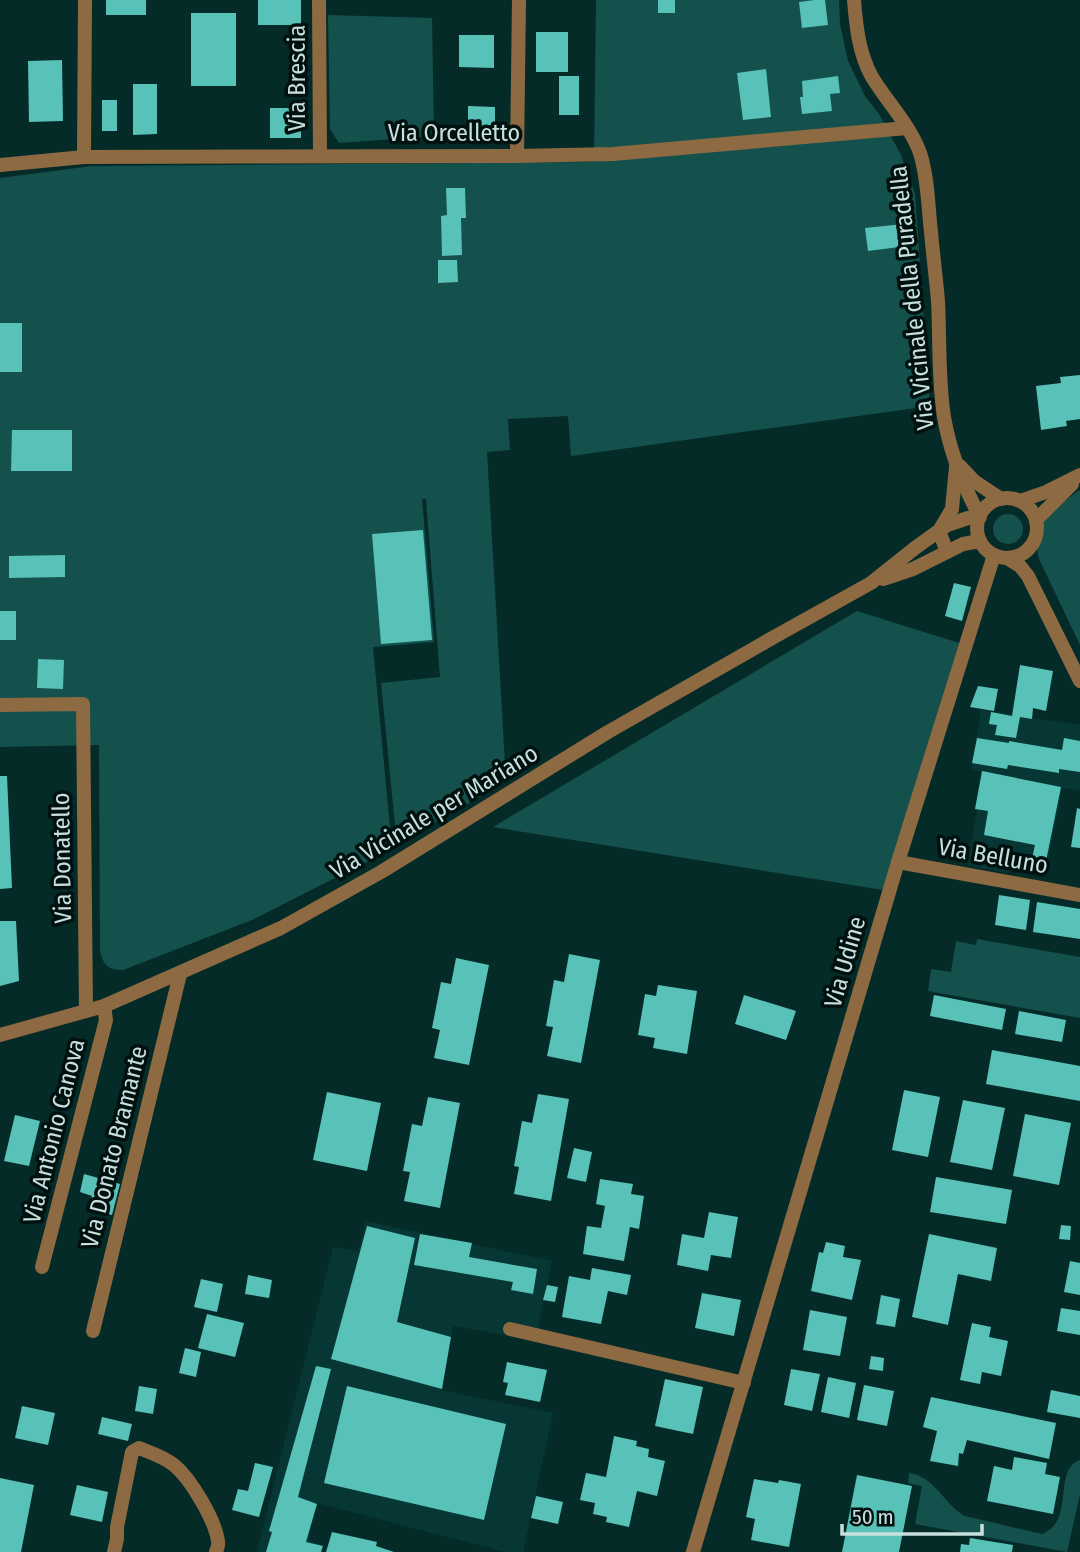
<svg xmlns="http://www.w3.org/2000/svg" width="1080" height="1552" font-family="'Fira Sans Condensed',sans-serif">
  <rect width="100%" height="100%" fill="#052b28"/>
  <!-- built -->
  <g fill="#073734">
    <polygon points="981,710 1080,725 1080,790 1062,788 1047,868 1018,864 1007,873 968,865 983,772 971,770"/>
    <polygon points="366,1221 552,1261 538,1328 507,1323 505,1335 453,1326 441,1390 553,1413 523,1552 505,1552 317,1503 308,1540 320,1544 318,1552 257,1552 333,1247 358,1251"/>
  </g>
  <!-- green -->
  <g fill="#14514c">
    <path d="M596 0H839L840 24 848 61 865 96 879 114 901 155 915 194 930 406 571 456 568 416 508 419 510 450 487 452 506 781 397 845 381 683 440 677 426 499H422L434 642 373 647 392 849 252 920 123 970C108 970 103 965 100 950L99 745 0 747V178L92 166 594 162Z"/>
    <polygon points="328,15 432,18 434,136 339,143 330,129"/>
    <path d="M1080 490V645L1039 559C1030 525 1055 507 1080 490Z"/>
    <circle cx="1008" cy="529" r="15"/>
    <polygon points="857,611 959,643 883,890 493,827"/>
    <polygon points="977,939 1080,957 1080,1018 928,991 931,969 951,972 956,941 976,945"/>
    <path d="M1080 1460V1494L1067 1552 915 1524 922 1486 908 1483 909 1473C935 1476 944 1505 965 1516L1042 1534C1076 1521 1052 1469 1080 1460Z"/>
  </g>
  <!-- building -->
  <g fill="#58c1b8">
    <rect x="106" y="0" width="40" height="15"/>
    <rect x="258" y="0" width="43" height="25"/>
    <rect x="658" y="0" width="17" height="13"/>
    <polygon points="814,0 825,0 828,25 802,28 799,2"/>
    <rect x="191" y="13" width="45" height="73"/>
    <rect x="536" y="32" width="32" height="40"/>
    <polygon points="459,35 494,35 494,68 459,67"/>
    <polygon points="62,60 63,121 29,122 28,61"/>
    <polygon points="766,69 771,117 743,120 737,73"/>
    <rect x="559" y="76" width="20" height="39"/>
    <polygon points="838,76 840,93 830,94 832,111 802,114 800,97 803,97 802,81"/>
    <polygon points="133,84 157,84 157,134 133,135"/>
    <rect x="102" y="100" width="15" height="31"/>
    <polygon points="468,106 495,107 495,126 468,126"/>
    <rect x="270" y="108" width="31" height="30"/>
    <polygon points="446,188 465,188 466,218 461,218 462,255 442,256 441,216 447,215"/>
    <polygon points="913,223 915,245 868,251 865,228"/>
    <polygon points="438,260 457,260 458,282 438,283"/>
    <rect x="0" y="323" width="22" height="49"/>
    <polygon points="1080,375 1080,419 1066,421 1067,426 1041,430 1036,386 1061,383 1060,377"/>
    <polygon points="12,430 72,430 72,471 11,471"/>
    <polygon points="423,530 432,640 381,644 372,534"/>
    <polygon points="65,555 65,577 9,578 9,556"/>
    <polygon points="954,583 971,587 962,621 945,616"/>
    <rect x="0" y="611" width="16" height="29"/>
    <polygon points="38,659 64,660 63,689 37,688"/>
    <polygon points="1020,665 1053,671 1046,711 1033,708 1032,719 1020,717 1016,738 995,735 997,725 989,724 991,712 1012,716"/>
    <polygon points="978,686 998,689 994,711 970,707"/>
    <polygon points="977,738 1009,743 1009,741 1062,750 1064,738 1080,741 1080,772 1059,769 1059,773 1008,765 1007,769 972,763"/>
    <polygon points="982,771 1061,787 1045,866 1031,863 1035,845 984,835 988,811 975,809"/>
    <polygon points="0,776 7,776 12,888 0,889"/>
    <polygon points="1077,808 1080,809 1080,848 1071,847"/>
    <polygon points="999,895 1030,900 1026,930 995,925"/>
    <polygon points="1037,902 1080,909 1080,939 1033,932"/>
    <polygon points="0,921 16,921 19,981 0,986"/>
    <polygon points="569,954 600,960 581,1063 547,1056 553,1027 546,1026 554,980 564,982"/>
    <polygon points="456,958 489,965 469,1065 434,1058 440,1030 432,1028 441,982 451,984"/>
    <polygon points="658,985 697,991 687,1054 653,1048 655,1038 638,1035 645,994 656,996"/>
    <polygon points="744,995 796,1011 786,1040 735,1024"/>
    <polygon points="934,995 1006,1009 1002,1030 930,1016"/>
    <polygon points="1019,1011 1066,1020 1062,1042 1015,1034"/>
    <polygon points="992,1050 1080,1066 1080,1101 986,1084"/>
    <polygon points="904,1090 940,1097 928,1157 892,1150"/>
    <polygon points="327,1092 381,1103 367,1171 313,1160"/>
    <polygon points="538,1094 569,1099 551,1201 514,1194 519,1167 514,1166 522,1121 532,1123"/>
    <polygon points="428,1097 460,1103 440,1208 404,1201 410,1172 403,1171 412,1124 422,1126"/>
    <polygon points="963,1100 1005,1108 992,1170 950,1162"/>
    <polygon points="1025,1114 1071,1123 1059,1185 1013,1176"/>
    <polygon points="15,1115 40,1121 29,1166 4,1161"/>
    <polygon points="574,1148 592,1152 586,1182 567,1178"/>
    <polygon points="84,1174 120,1184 112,1215 88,1209 92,1196 80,1192"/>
    <polygon points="936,1177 1012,1190 1006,1224 930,1212"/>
    <polygon points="600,1179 633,1184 631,1194 644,1196 639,1229 630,1227 624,1261 583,1254 587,1226 601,1228 605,1206 596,1204"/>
    <polygon points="709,1212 738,1217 731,1258 711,1255 708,1271 677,1265 682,1234 704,1238"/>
    <polygon points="1061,1225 1071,1226 1070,1240 1059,1239"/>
    <polygon points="367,1226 415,1238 397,1322 451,1337 442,1389 331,1359"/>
    <polygon points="420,1234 472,1243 469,1257 537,1269 533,1294 511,1290 513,1282 414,1265"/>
    <polygon points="929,1234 997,1248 991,1281 958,1274 948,1325 912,1317"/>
    <polygon points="826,1242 845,1246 843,1257 861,1260 852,1300 811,1291 819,1252 823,1253"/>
    <polygon points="1070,1261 1080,1263 1080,1295 1064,1292"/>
    <polygon points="592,1268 631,1275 627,1295 608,1291 601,1324 562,1317 569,1276 590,1280"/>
    <polygon points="248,1275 272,1280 269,1298 245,1294"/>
    <polygon points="201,1279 223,1284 217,1312 194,1307"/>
    <polygon points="547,1285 558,1287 555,1302 543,1300"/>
    <polygon points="702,1293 741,1300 734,1336 695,1328"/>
    <polygon points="881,1295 900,1299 895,1327 876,1324"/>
    <polygon points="1061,1308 1080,1311 1080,1335 1057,1331"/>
    <polygon points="810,1310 847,1317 840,1356 803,1350"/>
    <polygon points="207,1314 244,1323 235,1357 198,1348"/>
    <polygon points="972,1323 991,1327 989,1337 1008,1341 1001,1376 982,1372 980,1384 960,1380"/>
    <polygon points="185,1348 201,1352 196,1377 179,1373"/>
    <polygon points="871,1356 884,1358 883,1371 869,1369"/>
    <polygon points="507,1362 547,1370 540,1402 505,1395 508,1383 503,1382"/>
    <polygon points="316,1366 331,1369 298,1497 317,1504 306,1542 323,1546 321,1552 266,1552 272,1532 269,1531"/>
    <polygon points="791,1369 820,1374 812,1411 784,1405"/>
    <polygon points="828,1377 856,1383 849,1418 821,1412"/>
    <polygon points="665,1379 703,1387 693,1434 655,1426"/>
    <polygon points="864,1385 894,1391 887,1426 857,1420"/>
    <polygon points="139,1386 157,1389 153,1414 135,1411"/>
    <polygon points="347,1386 506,1424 484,1520 324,1483"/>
    <polygon points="1051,1390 1080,1396 1080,1418 1047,1412"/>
    <polygon points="931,1397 1056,1423 1049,1459 967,1440 963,1454 959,1453 958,1466 930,1461 937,1431 923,1427"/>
    <polygon points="22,1406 55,1413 48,1445 15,1438"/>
    <polygon points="102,1417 132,1424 128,1441 98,1434"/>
    <polygon points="614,1436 637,1441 636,1446 649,1449 648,1457 665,1461 657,1496 637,1491 629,1527 606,1522 607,1517 593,1514 595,1503 580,1500 586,1473 606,1477"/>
    <polygon points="1014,1457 1047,1463 1045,1474 1060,1477 1053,1514 987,1501 994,1466 1012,1470"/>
    <polygon points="255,1463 273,1467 259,1517 232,1510 238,1489 248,1491"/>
    <polygon points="857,1475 912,1486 899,1552 842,1552"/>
    <polygon points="0,1478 34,1485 21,1552 0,1552"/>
    <polygon points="754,1479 778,1483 779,1480 801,1484 789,1547 751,1540 755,1519 746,1517"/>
    <polygon points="77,1485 108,1492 102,1522 70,1515"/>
    <polygon points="536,1496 563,1502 558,1524 531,1518"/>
    <polygon points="332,1532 377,1542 376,1546 394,1552 326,1552"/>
    <polygon points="970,1538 1013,1545 1012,1552 960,1552 961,1544 969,1545"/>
  </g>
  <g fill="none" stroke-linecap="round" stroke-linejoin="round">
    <!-- street -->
    <g stroke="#8e6a43" stroke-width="14">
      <polyline points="319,0 320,156"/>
      <polyline points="517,156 519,0"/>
      <polyline points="84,157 85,0"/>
      <polyline points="0,165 84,157 517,156 613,154 907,128"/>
      <polyline points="960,466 974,481 1001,499"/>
      <circle cx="1007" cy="528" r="30"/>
      <polyline points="1020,501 1046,492 1080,475"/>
      <polyline points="1036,520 1072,484"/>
      <polyline points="947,552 939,531 952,509 956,467"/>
      <polyline points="1007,558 1020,566 1028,576 1080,681"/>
      <polyline points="883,579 913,569 963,544 980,541"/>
      <polyline points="0,705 83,704 86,1011"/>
      <polyline points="898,862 1080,895"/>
      <path d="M0 1035 104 1006 281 928 381 872 608 732 774 637 871 583 915 548 947 525 968 518 980 517C964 487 950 452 944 417 938 379 940 339 938 301 936 278 933 255 931 232 928 206 928 178 920 153 910 125 887 102 872 77 859 54 856 26 854 0"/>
      <polyline points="42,1267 106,1020 104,1006"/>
      <polyline points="510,1329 744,1383"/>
      <polyline points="93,1331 180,974"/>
      <path d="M114 1552 117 1539V1527L132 1452 139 1448C152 1453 164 1457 174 1465 191 1479 215 1520 218 1541 219 1545 217 1549 216 1552"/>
      <polyline points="693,1552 898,862 994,555"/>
    </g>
  </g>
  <g text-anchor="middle" stroke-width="7" stroke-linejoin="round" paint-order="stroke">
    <!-- street labels -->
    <g font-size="24" fill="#c8e0dd" stroke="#011110">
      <text transform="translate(297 78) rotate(-90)" y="8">Via Brescia</text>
      <text x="454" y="141">Via Orcelletto</text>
      <text transform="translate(912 298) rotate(-96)" y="8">Via Vicinale della Puradella</text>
      <text transform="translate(434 812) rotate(-31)" y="8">Via Vicinale per Mariano</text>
      <text transform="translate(993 856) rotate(10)" y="8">Via Belluno</text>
      <text transform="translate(62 858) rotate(-91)" y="8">Via Donatello</text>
      <text transform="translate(845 962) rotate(-74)" y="8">Via Udine</text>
      <text transform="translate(54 1131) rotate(-76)" y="8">Via Antonio Canova</text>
      <text transform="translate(114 1147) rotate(-76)" y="8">Via Donato Bramante</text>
    </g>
  </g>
  <!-- scale -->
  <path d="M842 1524v10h140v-10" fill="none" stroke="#c8e0dd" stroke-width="3.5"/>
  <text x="852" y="1524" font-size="21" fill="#c8e0dd" stroke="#011110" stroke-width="5" paint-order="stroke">50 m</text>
</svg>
